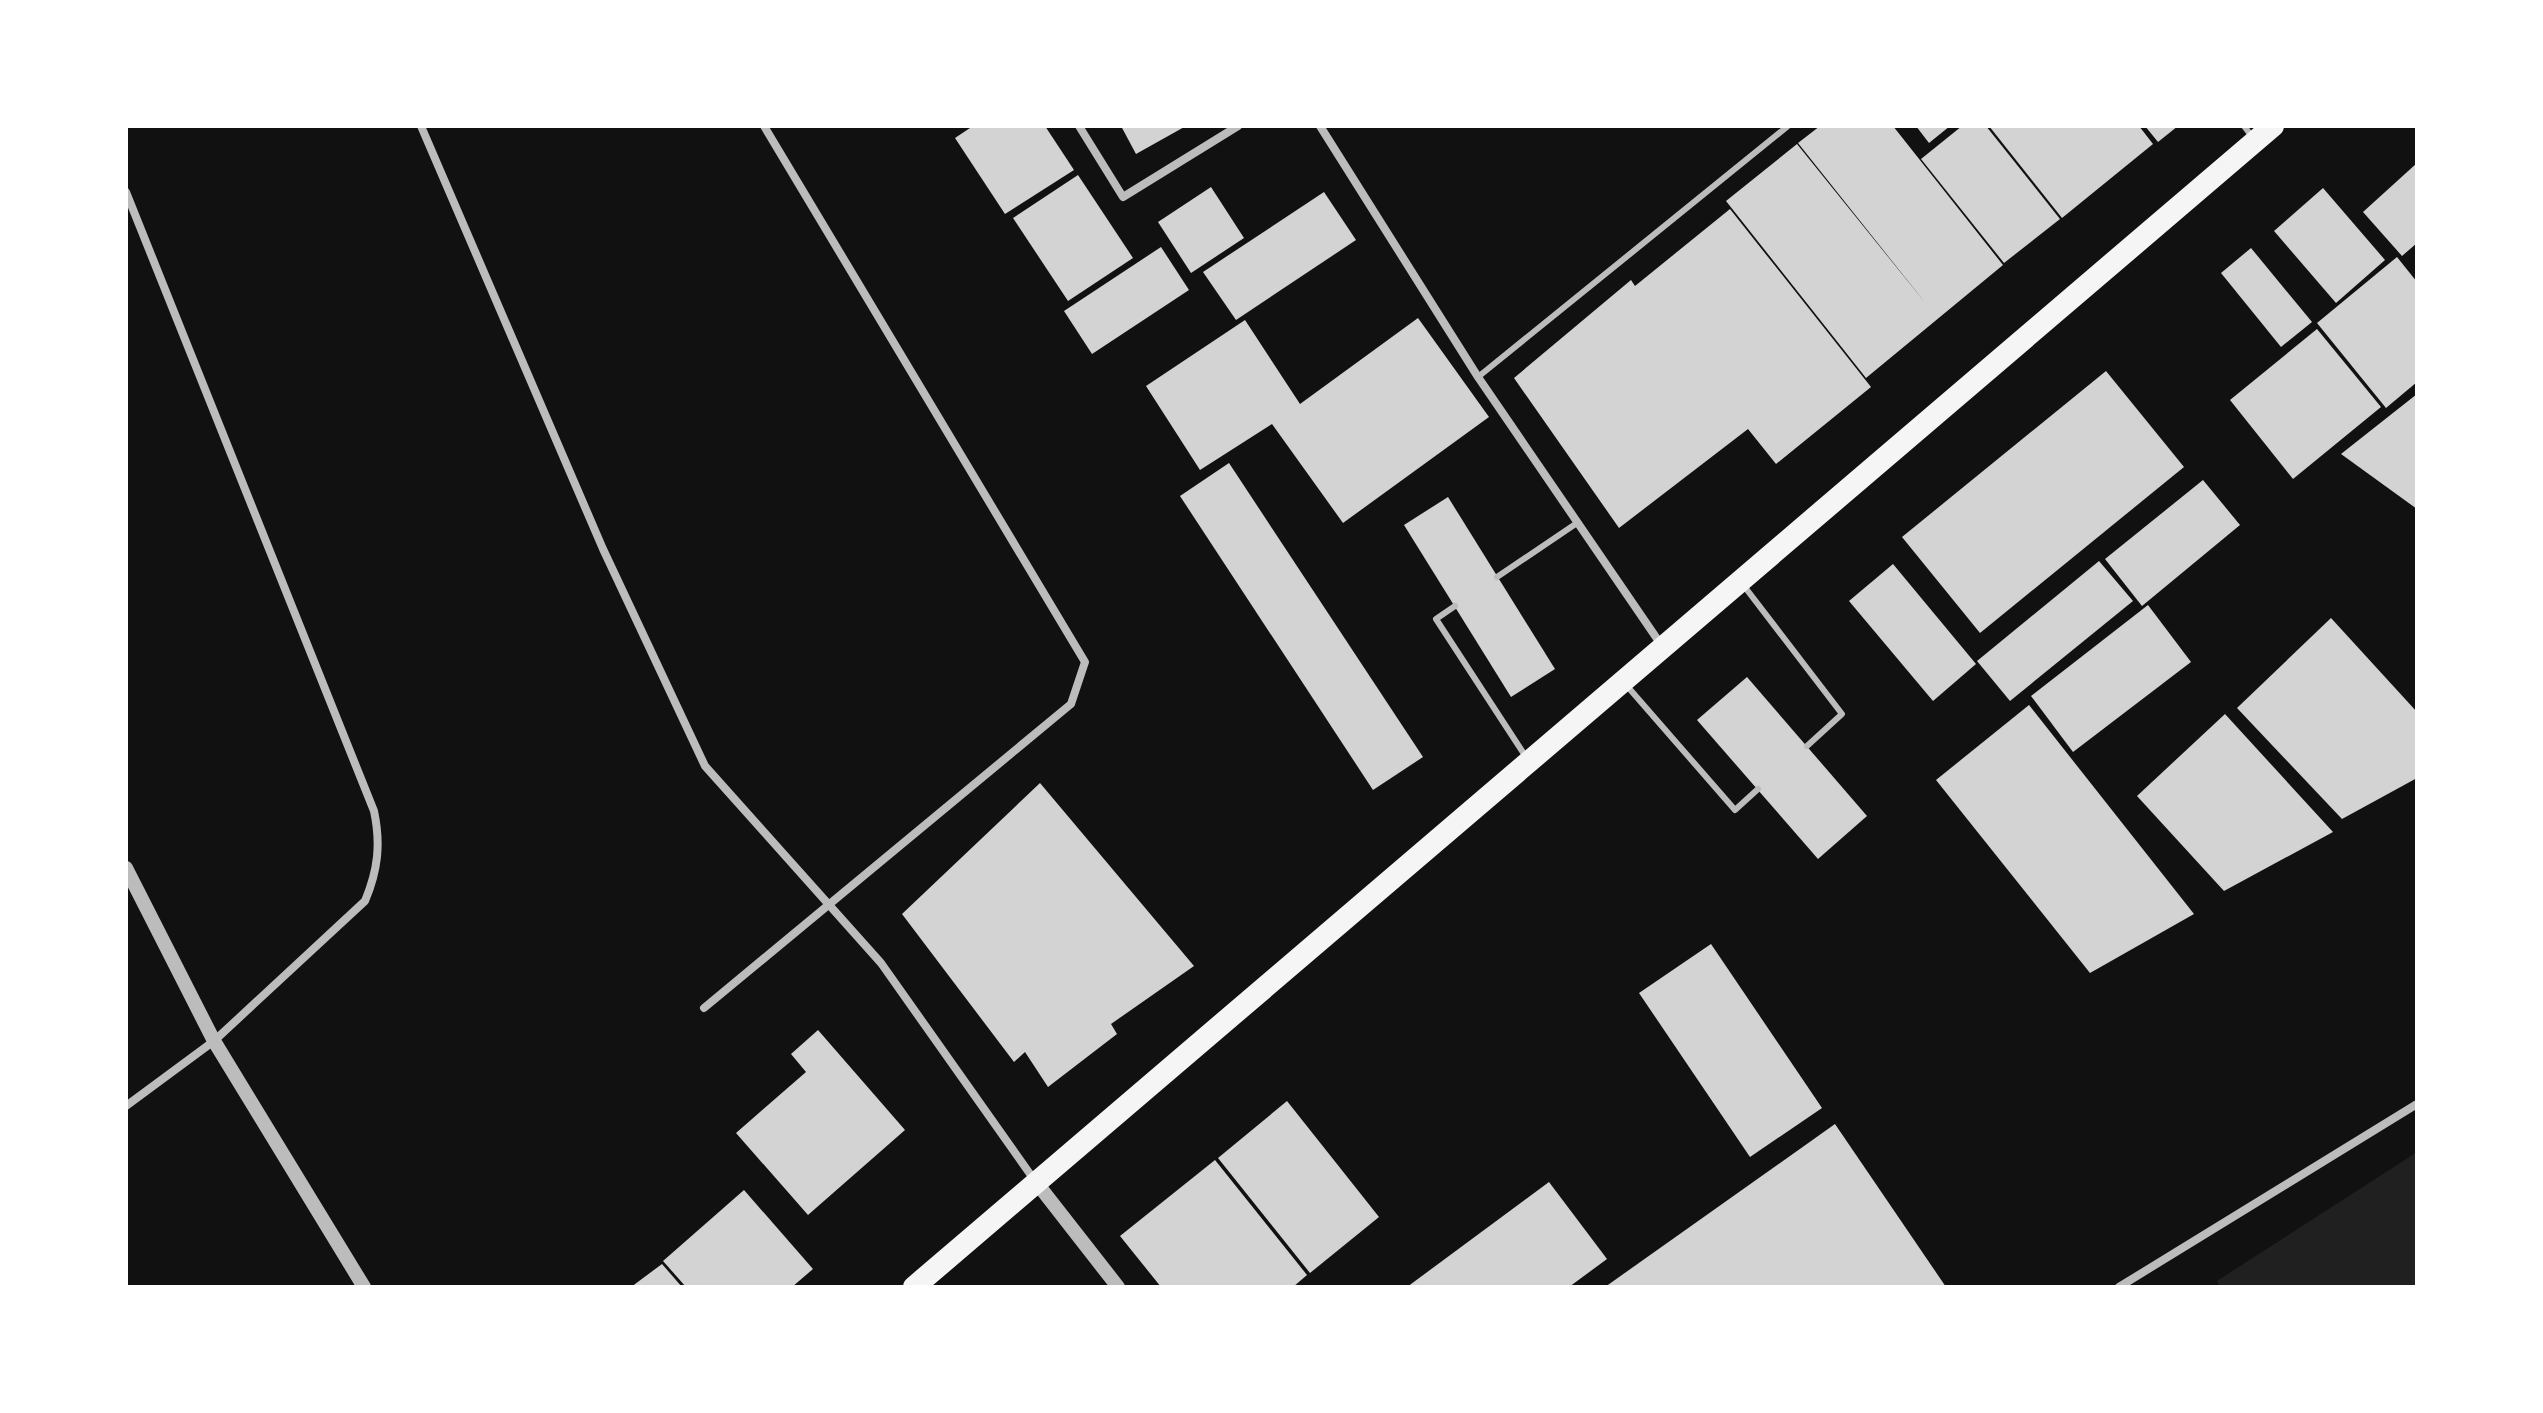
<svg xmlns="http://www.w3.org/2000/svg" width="2543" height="1413" font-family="Rubik,sans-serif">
  <rect width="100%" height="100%" fill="#111"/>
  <!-- green -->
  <polygon fill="#202020" points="2417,1152 2417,1287 2220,1287 2217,1281"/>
  <!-- building -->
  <g fill="#d3d3d3">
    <polygon points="973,126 1045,126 1074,170 1005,214 955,138"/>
    <polygon points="1121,126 1186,126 1136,154"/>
    <polygon points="1820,126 1893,126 2003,265 1866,378 1726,201 1797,144 1927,305 1798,143"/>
    <polygon points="1916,126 1950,126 1929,143"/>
    <polygon points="1962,126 1986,126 2060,219 2004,263 1921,159"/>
    <polygon points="1989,126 2139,126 2153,144 2062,218"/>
    <polygon points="2145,126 2178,126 2158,142"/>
    <polygon points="2417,163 2417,243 2402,256 2363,212"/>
    <polygon points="1078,175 1133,258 1068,301 1013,218"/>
    <polygon points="1211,187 1244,238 1191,273 1158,222"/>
    <polygon points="2323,188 2385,260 2336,303 2274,231"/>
    <polygon points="1324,192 1356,240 1236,320 1203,272"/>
    <polygon points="1730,209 1871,387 1776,464 1748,429 1619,528 1514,378 1631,280 1635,286"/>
    <polygon points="1161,247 1189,290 1092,354 1064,311"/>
    <polygon points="2251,248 2312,322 2281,347 2221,273"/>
    <polygon points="2397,257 2417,282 2417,382 2386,408 2317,323"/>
    <polygon points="1418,318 1489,417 1343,523 1272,424 1200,470 1146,386 1245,320 1300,404"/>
    <polygon points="2317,329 2381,407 2293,479 2230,400"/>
    <polygon points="2106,371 2184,467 1980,633 1902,537"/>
    <polygon points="2417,394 2417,509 2341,454"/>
    <polygon points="1229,463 1423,757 1373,790 1180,496"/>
    <polygon points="2203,480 2240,525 2142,606 2105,559"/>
    <polygon points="1448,497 1555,669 1511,697 1404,525"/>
    <polygon points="2099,561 2133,601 2010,701 1977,661"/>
    <polygon points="1893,564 1976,664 1933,701 1849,601"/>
    <polygon points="2148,605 2191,662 2073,752 2031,696"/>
    <polygon points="2331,618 2417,712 2417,778 2342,819 2237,708"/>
    <polygon points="1747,677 1867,816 1818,859 1697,720"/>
    <polygon points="2029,705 2194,914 2090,973 1936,780"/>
    <polygon points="2225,714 2333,832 2224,891 2137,796"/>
    <polygon points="1040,783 1194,966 1111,1024 1117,1034 1048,1087 1025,1052 1014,1062 902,914"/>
    <polygon points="1711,944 1822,1108 1750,1157 1639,993"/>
    <polygon points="818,1030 905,1130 808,1215 736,1133 806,1072 791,1054"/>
    <polygon points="1287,1101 1379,1217 1310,1273 1218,1158"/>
    <polygon points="1835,1124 1946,1287 1605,1287"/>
    <polygon points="1215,1160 1307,1275 1293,1287 1161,1287 1120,1236"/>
    <polygon points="1549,1182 1607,1259 1569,1287 1407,1287"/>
    <polygon points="744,1190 813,1269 792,1287 686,1287 663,1261"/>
    <polygon points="662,1264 682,1287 631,1287"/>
  </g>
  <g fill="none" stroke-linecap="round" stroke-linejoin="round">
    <!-- service -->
    <g stroke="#bcbcbc" stroke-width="6">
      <polyline points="2244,126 2253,138"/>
      <polyline points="1478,377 1788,126"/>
      <polyline points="1497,577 1577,523"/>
      <polyline points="1744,586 1842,714 1807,746"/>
      <polyline points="1455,606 1436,619 1526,757"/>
      <polyline points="1627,686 1735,810 1758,789"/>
    </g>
    <!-- minor -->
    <g stroke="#bcbcbc" stroke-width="8">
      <polyline points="421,126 603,549 705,766 881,963 1035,1181"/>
      <polyline points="1079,126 1123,197 1238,126"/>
      <polyline points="1320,126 1478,377 1662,646"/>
      <path d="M126 192 374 811C381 844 378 870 365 901L214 1041 126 1106"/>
      <polyline points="704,1008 1071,704 1085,662 764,126"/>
      <polyline points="2119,1287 2417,1104"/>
    </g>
    <!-- tertiary -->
    <g stroke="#bcbcbc" stroke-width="14">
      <polyline points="126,868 214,1041 364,1287"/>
      <polyline points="1036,1182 1118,1287"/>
    </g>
    <!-- trunk -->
    <polyline stroke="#f5f5f5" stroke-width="22" points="914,1287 2273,126"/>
  </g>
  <!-- border -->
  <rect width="2543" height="1413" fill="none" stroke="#ffffff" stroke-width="256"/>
</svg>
